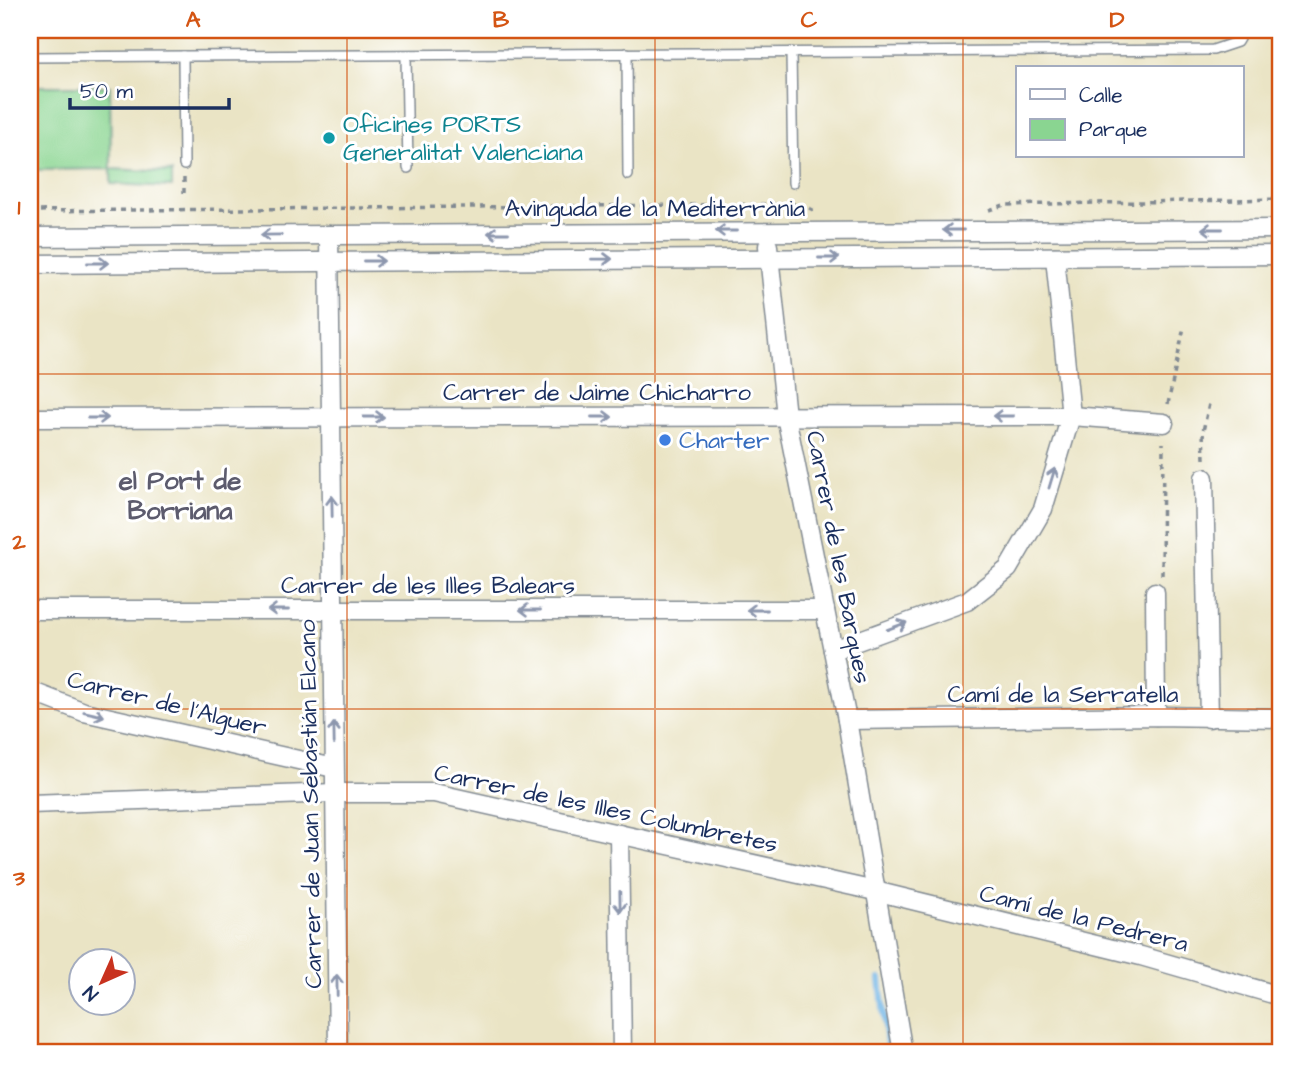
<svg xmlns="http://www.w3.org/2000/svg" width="1310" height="1083" font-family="'Architects Daughter',sans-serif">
  <rect width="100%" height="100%" fill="#fff"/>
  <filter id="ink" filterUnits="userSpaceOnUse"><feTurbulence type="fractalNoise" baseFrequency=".0143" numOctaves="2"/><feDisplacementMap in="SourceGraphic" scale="14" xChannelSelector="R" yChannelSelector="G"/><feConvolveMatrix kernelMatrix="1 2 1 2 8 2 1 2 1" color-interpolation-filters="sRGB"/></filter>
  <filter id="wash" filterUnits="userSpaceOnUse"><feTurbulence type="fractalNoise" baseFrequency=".00686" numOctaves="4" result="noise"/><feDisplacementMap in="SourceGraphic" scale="28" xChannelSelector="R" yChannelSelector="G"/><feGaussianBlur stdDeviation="1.57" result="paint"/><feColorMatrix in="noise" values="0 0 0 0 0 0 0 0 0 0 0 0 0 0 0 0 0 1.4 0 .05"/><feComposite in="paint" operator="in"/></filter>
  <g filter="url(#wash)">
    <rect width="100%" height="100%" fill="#eae4c5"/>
    <!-- green -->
    <polygon fill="#8ad591" stroke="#528278" stroke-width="2" points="30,86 110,86 111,169 172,172 172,187 111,184 111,169 30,170"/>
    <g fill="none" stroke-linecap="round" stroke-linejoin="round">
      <!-- stream -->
      <polyline stroke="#6fb5e6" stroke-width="6" points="880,979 888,1053"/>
    </g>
  </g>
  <g filter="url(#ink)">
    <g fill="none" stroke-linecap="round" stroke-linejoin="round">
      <defs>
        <g id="service">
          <polyline points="791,52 793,183"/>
          <polyline points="627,53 628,175"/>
          <polyline points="183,56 184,165"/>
          <polyline points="406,56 408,168"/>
          <polyline points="30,57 1213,50 1237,42 1244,30"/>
        </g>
        <g id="minor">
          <polyline points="329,235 338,1053"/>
          <polyline points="30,237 1280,229"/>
          <polyline points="768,246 786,416 847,720 903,1053"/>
          <polyline points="30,264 1280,255"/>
          <polyline points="30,418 1071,416 1164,423"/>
          <polyline points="1204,478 1209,718"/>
          <polyline points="1155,592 1156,716"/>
          <polyline points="30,610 825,610"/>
          <polyline points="833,650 967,601 1008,569 1043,509 1071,416 1055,257"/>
          <polyline points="30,691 84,712 334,768"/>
          <polyline points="847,720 1156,716 1280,718"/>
          <polyline points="30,804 335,793 434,793 875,891 1141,956 1280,996"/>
          <polyline points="619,834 622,1053"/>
        </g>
      </defs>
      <!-- service casing -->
      <use href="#service" stroke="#828a92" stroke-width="12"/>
      <!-- minor casing -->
      <use href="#minor" stroke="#828a92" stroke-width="21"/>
      <!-- path -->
      <g stroke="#828a92" stroke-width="3.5" stroke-dasharray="5 5" stroke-linecap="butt">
        <polyline points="184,178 184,197"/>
        <polyline points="989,210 1004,205 1280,199"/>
        <polyline points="30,211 801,204 817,212"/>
        <polyline points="1168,404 1184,327"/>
        <polyline points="1204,459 1203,431 1209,404"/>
        <polyline points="1162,575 1163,443"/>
      </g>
      <!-- service -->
      <use href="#service" stroke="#fff" stroke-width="9"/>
      <!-- minor -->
      <use href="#minor" stroke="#fff" stroke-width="18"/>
    </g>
    <!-- one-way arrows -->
    <defs><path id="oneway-shaft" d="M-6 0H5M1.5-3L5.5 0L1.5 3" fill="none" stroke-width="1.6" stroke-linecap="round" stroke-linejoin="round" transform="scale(1.75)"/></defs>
    <g stroke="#8d97ae">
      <use href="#oneway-shaft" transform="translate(1212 229) rotate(180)"/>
      <use href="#oneway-shaft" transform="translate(953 230) rotate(180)"/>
      <use href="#oneway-shaft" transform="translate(726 231) rotate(180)"/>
      <use href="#oneway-shaft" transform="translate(498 233) rotate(180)"/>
      <use href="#oneway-shaft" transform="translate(271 235) rotate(179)"/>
      <use href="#oneway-shaft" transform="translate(829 258)"/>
      <use href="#oneway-shaft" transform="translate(602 259) rotate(-1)"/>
      <use href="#oneway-shaft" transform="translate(374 261)"/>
      <use href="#oneway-shaft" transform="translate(98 263)"/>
      <use href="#oneway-shaft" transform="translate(1003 416) rotate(180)"/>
      <use href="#oneway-shaft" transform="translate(374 417)"/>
      <use href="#oneway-shaft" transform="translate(602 417)"/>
      <use href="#oneway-shaft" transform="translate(98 418)"/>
      <use href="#oneway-shaft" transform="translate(1052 478) rotate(-73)"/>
      <use href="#oneway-shaft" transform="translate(332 506) rotate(-91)"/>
      <use href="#oneway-shaft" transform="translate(278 610) rotate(180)"/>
      <use href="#oneway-shaft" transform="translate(530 610) rotate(-180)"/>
      <use href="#oneway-shaft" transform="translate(757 610) rotate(-180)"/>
      <use href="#oneway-shaft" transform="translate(897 626) rotate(-20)"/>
      <use href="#oneway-shaft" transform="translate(94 714) rotate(13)"/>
      <use href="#oneway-shaft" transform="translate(334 733) rotate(-91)"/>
      <use href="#oneway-shaft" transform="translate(620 902) rotate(89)"/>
      <use href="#oneway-shaft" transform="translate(337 985) rotate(-91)"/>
    </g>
  </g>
  <!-- grid -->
  <path fill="none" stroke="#d45514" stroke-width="2" stroke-opacity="0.55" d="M347 30V1053M655 30V1053M963 30V1053M30 374H1280M30 709H1280"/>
  <!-- markers -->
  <circle fill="#0f9aa8" stroke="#fff" stroke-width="2.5" cx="329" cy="138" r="7"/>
  <circle fill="#3f7fe0" stroke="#fff" stroke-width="2.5" cx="665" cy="440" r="7"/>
  <g text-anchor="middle" stroke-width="6" stroke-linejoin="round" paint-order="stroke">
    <!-- culture labels -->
    <g font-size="24" fill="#0d838f" stroke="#fff" text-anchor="start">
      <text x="343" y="132">Oficines PORTS<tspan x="343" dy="28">Generalitat Valenciana</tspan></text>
    </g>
    <!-- street labels -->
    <g font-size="24" fill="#1b2f5e" stroke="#fff">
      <text x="655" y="216">Avinguda de la Mediterrània</text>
      <text x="597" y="400">Carrer de Jaime Chicharro</text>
      <text transform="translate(839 557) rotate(79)" y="8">Carrer de les Barques</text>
      <text x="428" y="593">Carrer de les Illes Balears</text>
      <text x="1063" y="702">Camí de la Serratella</text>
      <text transform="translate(167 703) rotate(14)" y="8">Carrer de l'Alguer</text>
      <text transform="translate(310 804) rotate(-91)" y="8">Carrer de Juan Sebastián Elcano</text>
      <text transform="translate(606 808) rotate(12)" y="8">Carrer de les Illes Columbretes</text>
      <text transform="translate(1084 918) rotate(14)" y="8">Camí de la Pedrera</text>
    </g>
    <!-- shop labels -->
    <g font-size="24" fill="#366cbe" stroke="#fff" text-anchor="start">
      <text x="679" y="448">Charter</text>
    </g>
    <!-- neighbourhood labels -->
    <g font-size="26" font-weight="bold" fill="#5c5b6d" stroke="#fff">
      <text x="180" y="489">el Port de<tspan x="180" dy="30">Borriana</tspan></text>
    </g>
  </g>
  <!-- margin -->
  <rect width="1310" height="1083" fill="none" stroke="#fff" stroke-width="77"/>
  <!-- legend -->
  <rect x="1016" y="66" width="228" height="91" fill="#ffffff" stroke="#a4acbf" stroke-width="2"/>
  <rect x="1030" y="89" width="35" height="10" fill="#ffffff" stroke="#a4acbf" stroke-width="2"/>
  <text x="1079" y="102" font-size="21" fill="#1b2f5e">Calle</text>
  <rect x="1030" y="119" width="35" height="21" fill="#8ad591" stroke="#a4acbf" stroke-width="2"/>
  <text x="1079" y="136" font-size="21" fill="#1b2f5e">Parque</text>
  <!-- north arrow -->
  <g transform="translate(102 982) rotate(225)"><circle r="33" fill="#ffffff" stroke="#a4acbf" stroke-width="2"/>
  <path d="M0-5L12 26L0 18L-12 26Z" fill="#c8321e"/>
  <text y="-10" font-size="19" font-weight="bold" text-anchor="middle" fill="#1b2f5e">N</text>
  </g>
  <!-- scale -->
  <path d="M70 98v10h159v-10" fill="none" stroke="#1b2f5e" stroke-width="3.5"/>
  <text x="80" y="98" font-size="21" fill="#1b2f5e" stroke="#ffffff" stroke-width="5" paint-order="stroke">50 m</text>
  <rect x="38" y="38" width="1234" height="1006" fill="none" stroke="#d45514" stroke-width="2.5"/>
  <g font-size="23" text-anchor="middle" font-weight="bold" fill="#d45514">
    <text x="193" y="27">A</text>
    <text x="501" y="27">B</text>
    <text x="809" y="27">C</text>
    <text x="1117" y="27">D</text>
    <text x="19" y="214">1</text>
    <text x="19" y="549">2</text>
    <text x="19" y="885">3</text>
  </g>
</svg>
